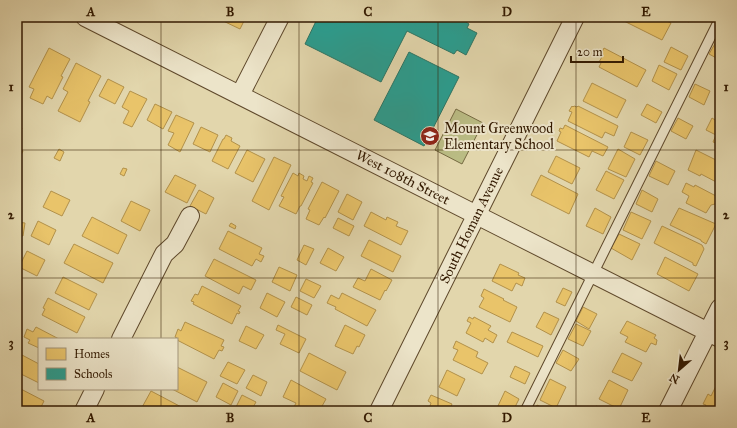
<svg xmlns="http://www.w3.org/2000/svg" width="737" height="428" font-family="'IM FELL Great Primer',serif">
  <rect width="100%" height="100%" fill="#e2d6ac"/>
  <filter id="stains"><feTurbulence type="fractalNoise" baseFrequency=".005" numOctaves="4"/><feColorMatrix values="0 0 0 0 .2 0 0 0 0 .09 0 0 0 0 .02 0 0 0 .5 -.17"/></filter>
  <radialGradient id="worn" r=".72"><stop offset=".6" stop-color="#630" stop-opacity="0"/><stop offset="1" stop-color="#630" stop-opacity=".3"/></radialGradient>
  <!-- green -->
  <polygon fill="#babc84" stroke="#766a42" points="456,109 483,123 462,164 435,150"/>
  <!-- homes -->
  <g fill="#e9c46a" stroke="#b2914a">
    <polygon points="220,17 246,17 240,29 219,19"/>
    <polygon points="616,17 658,17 671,23 662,40"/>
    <polygon points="679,17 692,17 689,22"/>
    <polygon points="17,23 21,25 17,34"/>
    <polygon points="716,42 720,44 720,60 709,54"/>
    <polygon points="671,47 688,56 681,70 664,62"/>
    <polygon points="49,48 70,59 61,76 63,77 52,99 47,96 43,104 30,98 34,89 29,87"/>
    <polygon points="604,48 646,70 637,87 599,67 601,63 599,62 602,57 600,56"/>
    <polygon points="76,63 101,76 88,101 90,102 80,122 58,111 68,92 63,89"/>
    <polygon points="659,65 677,74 669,90 652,81"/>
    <polygon points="108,79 124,87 115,104 99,96"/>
    <polygon points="592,83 626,100 617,118 583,101"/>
    <polygon points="695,84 710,91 704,105 689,97"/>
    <polygon points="130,91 147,99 132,127 123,123 129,111 122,107"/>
    <polygon points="155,104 172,112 163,129 147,120"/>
    <polygon points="647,104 662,112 656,123 641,115"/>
    <polygon points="572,106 573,107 574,106 577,107 578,106 618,126 614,136 605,132 602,138 568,121 572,112 569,111"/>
    <polygon points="176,115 194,123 180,152 168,145 174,133 168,131"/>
    <polygon points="678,118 693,126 686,139 671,131"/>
    <polygon points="712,118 720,123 720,145 713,142 716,135 706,130"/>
    <polygon points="17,125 22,128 17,139"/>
    <polygon points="565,125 608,147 603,156 592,151 589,157 557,141 561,132 559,131 560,128 563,129"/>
    <polygon points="201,127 218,135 210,152 193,144"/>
    <polygon points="631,132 648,140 640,155 624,147"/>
    <polygon points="226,135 232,138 231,141 240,146 228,169 212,161 223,139 224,139"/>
    <polygon points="17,148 23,151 21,155 17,153"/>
    <polygon points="59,149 64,152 60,161 54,158"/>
    <polygon points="618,149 635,159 626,177 608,169"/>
    <polygon points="247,150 265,159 253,182 235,173"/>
    <polygon points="696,150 720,162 720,184 701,174 700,176 688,170"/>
    <polygon points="556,156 580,168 572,184 548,172"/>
    <polygon points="274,157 291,165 269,210 252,201"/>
    <polygon points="656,161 675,171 668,185 649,176"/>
    <polygon points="123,168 127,169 124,176 120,174"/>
    <polygon points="606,171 624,180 614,199 596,190"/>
    <polygon points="293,173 298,176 299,173 304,176 303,179 307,181 309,176 313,178 311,182 313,183 301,206 300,206 296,214 279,206 284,197 281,196"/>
    <polygon points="175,175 196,185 187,203 165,192"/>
    <polygon points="541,175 578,194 569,214 531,195"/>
    <polygon points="322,182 339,191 325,218 324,217 319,225 306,219 310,210 308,209"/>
    <polygon points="686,183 694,187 695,185 716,196 717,200 715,204 711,205 706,213 686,203 689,196 682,192"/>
    <polygon points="199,190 214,198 206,214 190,206"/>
    <polygon points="642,190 658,199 652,212 636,204"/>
    <polygon points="51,191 70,200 62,216 43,207"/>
    <polygon points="347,194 362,202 353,220 338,212"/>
    <polygon points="131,201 150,210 140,231 121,221"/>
    <polygon points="595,208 611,217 603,234 586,226"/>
    <polygon points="679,208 716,224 706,244 701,241 701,240 670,225"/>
    <polygon points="371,212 386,220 387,217 398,222 396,226 408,231 401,245 364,226"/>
    <polygon points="631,212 651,221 642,239 623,230"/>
    <polygon points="92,217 127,235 118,254 82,236"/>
    <polygon points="338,218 354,226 349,236 333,228"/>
    <polygon points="38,221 56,230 49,245 31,236"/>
    <polygon points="17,222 25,223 23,236 18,235 18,240"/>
    <polygon points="231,223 236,226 235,229 229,226"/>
    <polygon points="662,226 702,245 704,249 696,266 693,265 693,263 654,243"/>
    <polygon points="228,231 262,248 259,254 264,256 261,262 256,259 252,266 219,249"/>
    <polygon points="619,234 640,244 632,260 611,248"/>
    <polygon points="369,240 401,256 393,272 361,256"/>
    <polygon points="74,244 113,263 103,283 64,263"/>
    <polygon points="304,245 314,249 306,265 297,260"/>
    <polygon points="328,248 344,257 336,271 320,263"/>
    <polygon points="27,251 45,260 37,276 19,267"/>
    <polygon points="665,257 698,274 689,291 657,274"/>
    <polygon points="214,259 256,280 251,290 243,286 239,294 205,276"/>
    <polygon points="500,264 519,273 518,275 525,278 522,286 516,283 512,291 492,281"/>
    <polygon points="279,267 297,275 290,291 272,282"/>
    <polygon points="371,269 392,280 386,291 385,290 380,300 353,287 358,278 365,281"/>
    <polygon points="63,277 97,294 89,310 55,293"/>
    <polygon points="306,279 321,286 314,298 300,291"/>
    <polygon points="202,286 241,306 238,311 240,312 239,314 237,313 232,324 193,304 194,302 191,301 195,294 198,295"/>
    <polygon points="563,288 572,292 565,306 556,302"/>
    <polygon points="484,289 504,299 503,300 517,307 510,322 479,307 484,298 481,296"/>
    <polygon points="267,293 285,302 277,317 260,308"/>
    <polygon points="342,293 376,310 367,326 335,309 336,307 327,303 331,295 339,299"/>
    <polygon points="296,297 312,305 307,315 291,307"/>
    <polygon points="48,298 85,317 77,333 42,315 45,309 43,308"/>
    <polygon points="583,307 597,314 589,329 576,321"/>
    <polygon points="544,312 559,319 551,335 536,327"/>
    <polygon points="469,317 473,319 474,317 491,326 488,330 497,335 493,343 485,338 483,342 466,333 471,323 467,321"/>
    <polygon points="627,321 656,335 654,338 657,340 656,345 651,343 646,352 625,342 628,337 620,333"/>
    <polygon points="185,322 224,340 221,346 224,347 222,351 219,350 214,359 177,340 177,338 175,337 178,329 181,331"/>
    <polygon points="576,324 591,331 583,346 568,339"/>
    <polygon points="278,325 306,339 299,353 280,344 285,334 276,330"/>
    <polygon points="345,325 365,335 359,347 357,346 353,354 335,346"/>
    <polygon points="246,326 264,335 256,349 239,341"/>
    <polygon points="36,327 59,339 39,339 39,348 28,343 30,340 24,337 27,329 33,332"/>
    <polygon points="512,332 543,346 538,357 507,342"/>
    <polygon points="456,341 478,352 476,357 488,363 482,374 453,360 458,350 453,348"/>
    <polygon points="563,350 579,359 571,371 556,363"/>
    <polygon points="309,353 346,372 337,390 300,371"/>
    <polygon points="622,353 642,363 632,381 612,372"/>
    <polygon points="22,355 39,364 39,383 17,372 17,360 20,361"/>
    <polygon points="228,362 245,370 237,384 220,376"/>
    <polygon points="515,366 530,373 525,384 510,377"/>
    <polygon points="177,367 207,382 197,402 172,389 177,389"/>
    <polygon points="447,370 465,379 457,396 439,387"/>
    <polygon points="253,375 267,382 261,396 246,388"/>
    <polygon points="550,379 566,387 556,408 540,400"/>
    <polygon points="291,380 326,399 321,408 326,411 292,411 296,403 283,397"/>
    <polygon points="609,380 628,390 619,409 599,399"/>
    <polygon points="718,382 720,383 720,411 703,411 706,405 703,404 708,394 711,396"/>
    <polygon points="223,383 238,391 231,405 216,397"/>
    <polygon points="17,387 44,401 39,411 24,411 17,407"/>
    <polygon points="151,391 187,410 186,411 140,411"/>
    <polygon points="505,391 519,399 513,411 504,411 497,408"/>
    <polygon points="242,395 256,402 251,411 243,411 236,407"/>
    <polygon points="431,395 452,404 449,411 428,411 431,403 428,401"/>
    <polygon points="537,405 548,411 534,411"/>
    <polygon points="596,406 607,411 593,411"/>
  </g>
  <!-- schools -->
  <g fill="#2a9d8f" stroke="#2c7564">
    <polygon points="318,17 468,17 466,22 469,24 467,28 477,33 466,55 457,50 454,54 407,31 381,82 305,44"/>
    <polygon points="409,52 459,77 424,146 374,120"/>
  </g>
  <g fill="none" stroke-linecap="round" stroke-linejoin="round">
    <defs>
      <polyline id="service" points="525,411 720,18"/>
      <g id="minor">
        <polyline points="85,17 720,338"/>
        <polyline points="240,95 280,17"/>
        <polyline points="121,339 164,254 175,244 190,216"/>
        <polyline points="84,411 95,389"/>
        <polyline points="379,411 575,17"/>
        <polyline points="668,411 720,308"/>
      </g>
    </defs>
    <!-- service casing -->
    <use href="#service" stroke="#5e482b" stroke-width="11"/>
    <!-- minor casing -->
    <use href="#minor" stroke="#5e482b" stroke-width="20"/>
    <!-- service -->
    <use href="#service" stroke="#ece4c9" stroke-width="9"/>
    <!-- minor -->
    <use href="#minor" stroke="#ece4c9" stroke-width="18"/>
  </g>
  <!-- grid -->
  <path fill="none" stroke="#321900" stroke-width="1" stroke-opacity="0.55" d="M161 17V339M299 17V411M438 17V411M576 17V411M17 150H720M17 278H720M161 389V411"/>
  <!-- icons -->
  <defs>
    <symbol id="school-disc" viewBox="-11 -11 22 22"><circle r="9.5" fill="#8f2418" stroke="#ece4c9"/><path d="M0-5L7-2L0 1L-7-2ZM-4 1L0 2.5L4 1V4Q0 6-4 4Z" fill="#fff"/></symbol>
  </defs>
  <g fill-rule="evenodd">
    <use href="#school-disc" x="419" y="125" width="22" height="22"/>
  </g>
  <g text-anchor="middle" stroke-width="4" stroke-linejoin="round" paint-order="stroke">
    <!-- poi labels -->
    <g font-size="14" fill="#321900" stroke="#ece4c9" text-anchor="start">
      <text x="444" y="133">Mount Greenwood<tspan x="444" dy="16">Elementary School</tspan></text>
    </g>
    <!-- street labels -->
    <g font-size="14" fill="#321900" stroke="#ece4c9">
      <text transform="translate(403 177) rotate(27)" y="5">West 108th Street</text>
      <text transform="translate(471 225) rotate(-64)" y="5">South Homan Avenue</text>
    </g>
  </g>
  <!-- margin -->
  <rect width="737" height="428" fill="none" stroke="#e2d6ac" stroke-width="44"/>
  <!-- legend -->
  <rect x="38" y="338" width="140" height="52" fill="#ece4c9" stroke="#a29379"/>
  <rect x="46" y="348" width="20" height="12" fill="#e9c46a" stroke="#a29379"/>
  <text x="74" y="358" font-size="12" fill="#321900">Homes</text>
  <rect x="46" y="368" width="20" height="12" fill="#2a9d8f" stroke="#a29379"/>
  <text x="74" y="378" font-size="12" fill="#321900">Schools</text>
  <!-- north arrow -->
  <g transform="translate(679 370) rotate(208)" stroke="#ece4c9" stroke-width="3" paint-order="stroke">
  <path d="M0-3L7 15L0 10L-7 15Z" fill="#321900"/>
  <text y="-6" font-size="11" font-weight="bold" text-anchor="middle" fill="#321900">N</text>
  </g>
  <!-- scale -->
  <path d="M571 56v6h52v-6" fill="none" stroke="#321900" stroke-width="2"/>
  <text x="577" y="56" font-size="12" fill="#321900" stroke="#ece4c9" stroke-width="3" paint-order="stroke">20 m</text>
  <rect x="22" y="22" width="693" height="384" fill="none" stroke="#321900" stroke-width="1.5"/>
  <g font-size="13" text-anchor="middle" font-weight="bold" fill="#321900">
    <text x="91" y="16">A</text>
    <text x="230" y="16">B</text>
    <text x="368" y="16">C</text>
    <text x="507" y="16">D</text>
    <text x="646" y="16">E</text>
    <text x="11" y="91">1</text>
    <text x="726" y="91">1</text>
    <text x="11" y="219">2</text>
    <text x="726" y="219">2</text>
    <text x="11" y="347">3</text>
    <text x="726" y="347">3</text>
    <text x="91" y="422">A</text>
    <text x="230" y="422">B</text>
    <text x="368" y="422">C</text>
    <text x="507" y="422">D</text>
    <text x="646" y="422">E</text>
  </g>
  <rect width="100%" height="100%" filter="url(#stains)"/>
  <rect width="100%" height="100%" fill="url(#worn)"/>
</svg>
